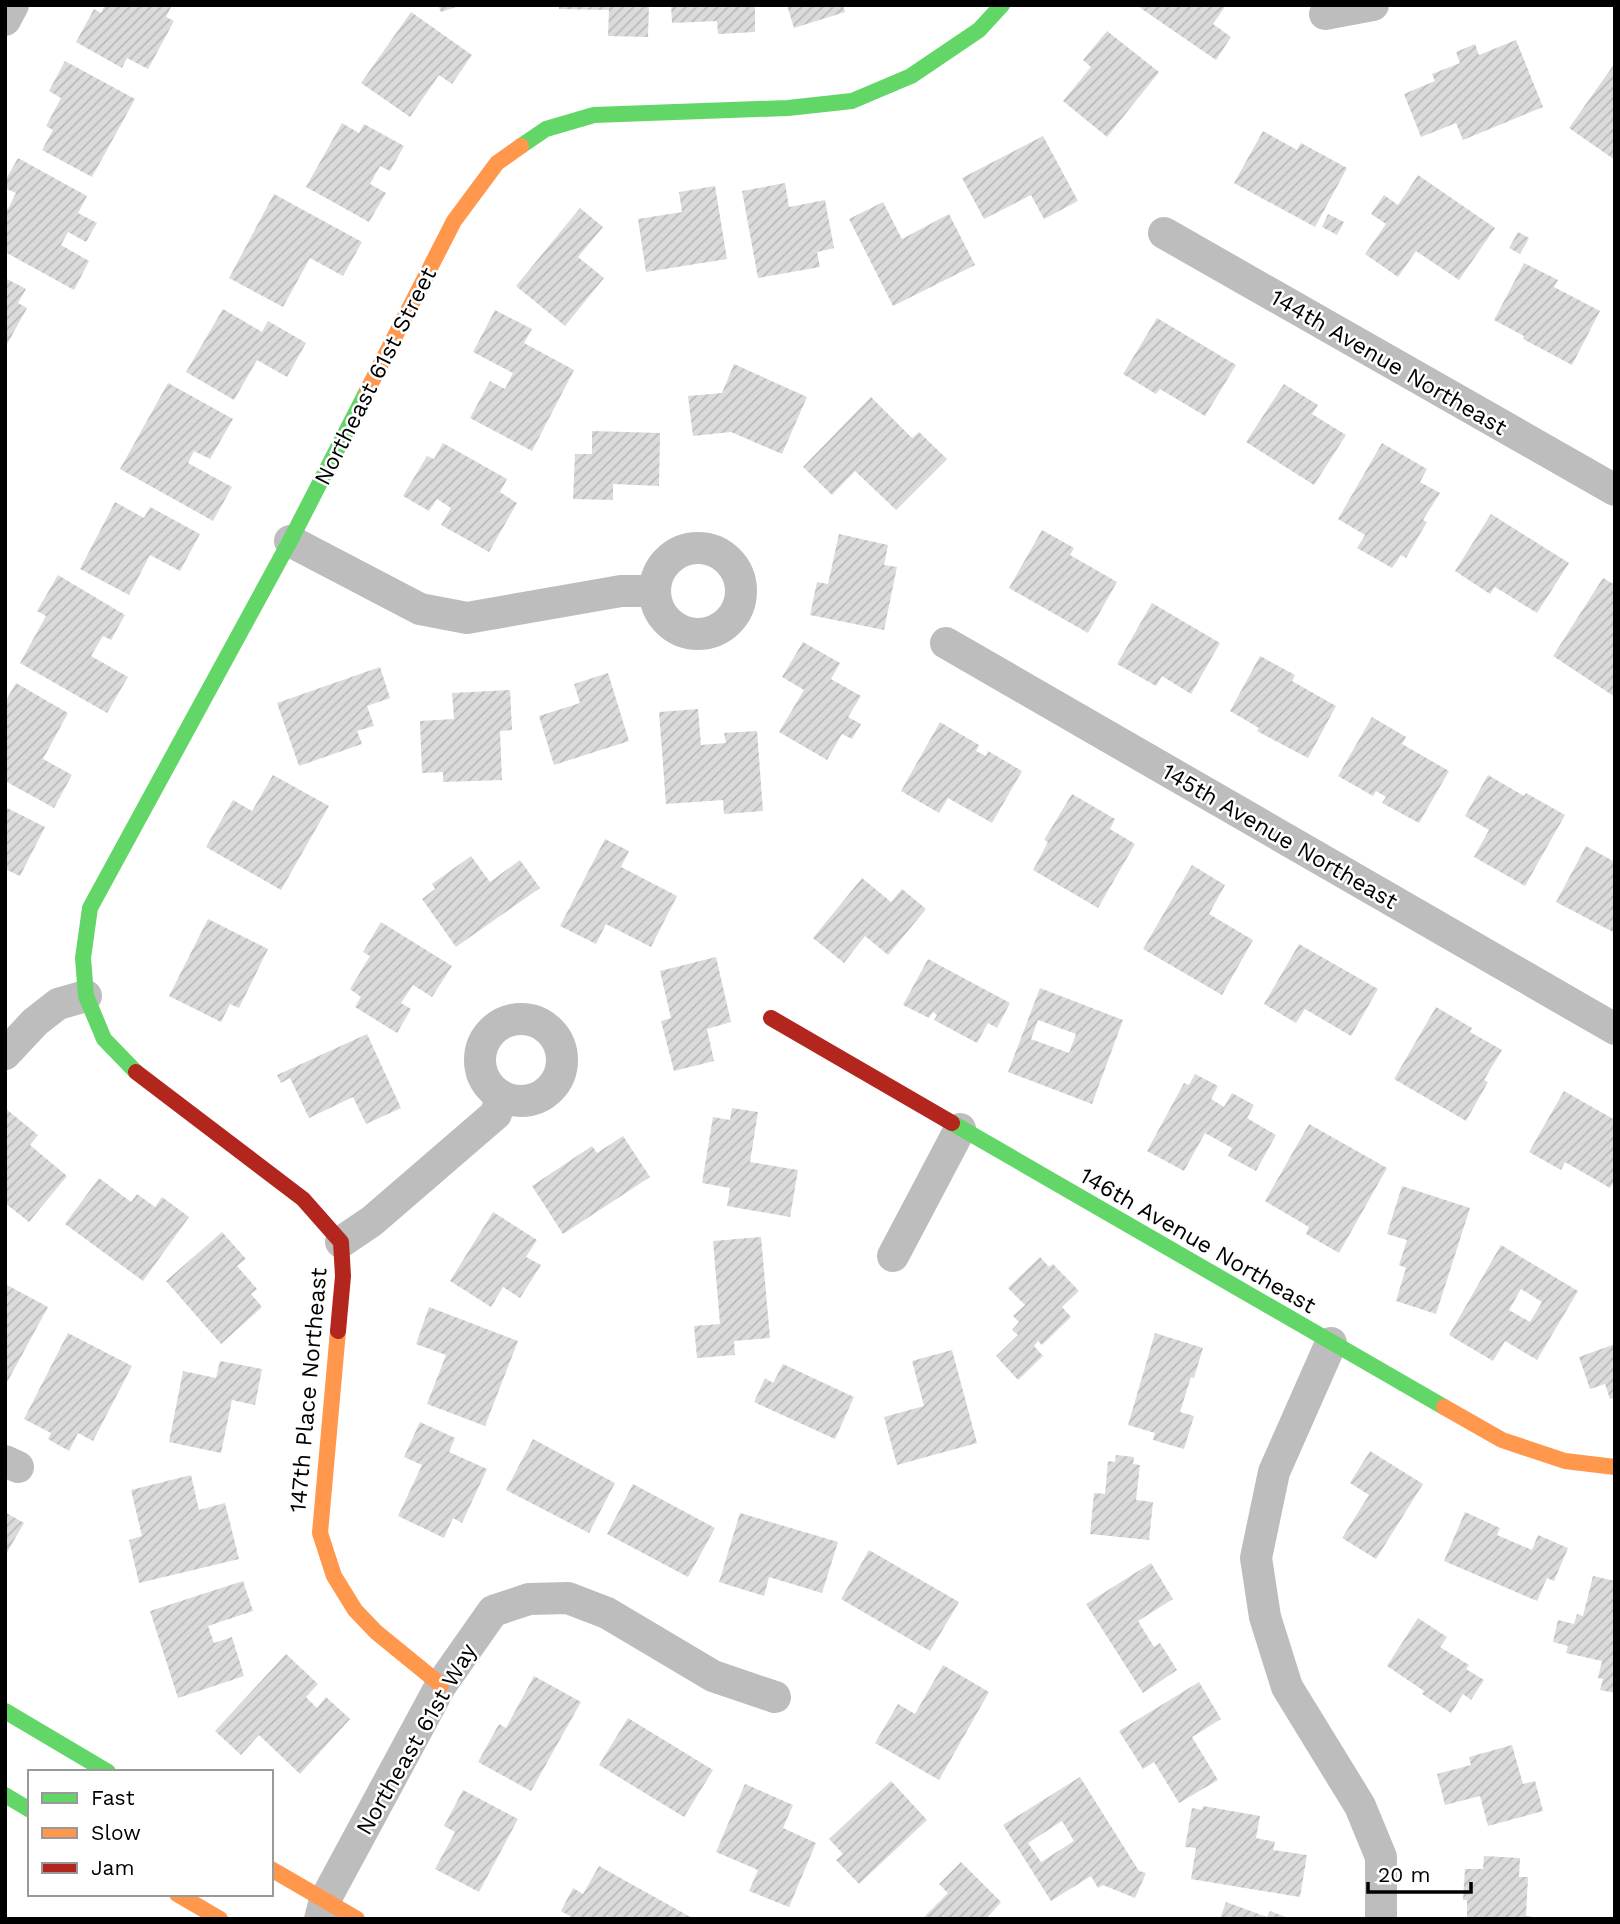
<svg xmlns="http://www.w3.org/2000/svg" width="1620" height="1924" font-family="'Work Sans',sans-serif">
  <defs>
    <pattern id="building-hatch" width="6" height="6" patternUnits="userSpaceOnUse" patternTransform="scale(1.75)"><rect width="6" height="6" fill="#dbdbdb"/><path d="M-1 1l2-2M0 6l6-6M5 7l2-2" fill="none" stroke="#bababa"/></pattern>
  </defs>
  <rect width="100%" height="100%" fill="#fff"/>
  <!-- building -->
  <g fill="url(#building-hatch)" fill-rule="evenodd">
    <polygon points="105,5 172,5 166,17 174,21 148,69 127,58 122,68 76,42 94,9 101,13"/>
    <polygon points="438,5 459,5 459,6 441,12"/>
    <polygon points="559,5 649,5 648,37 608,36 609,10 559,9"/>
    <polygon points="671,5 755,5 755,32 718,34 717,21 672,23"/>
    <polygon points="787,5 843,5 845,12 794,28"/>
    <polygon points="1136,5 1226,5 1213,24 1231,37 1216,60"/>
    <polygon points="411,12 472,55 452,84 439,75 410,117 361,83"/>
    <polygon points="1107,31 1159,72 1107,137 1063,101 1091,67 1083,60"/>
    <polygon points="1516,40 1543,107 1463,140 1456,123 1421,137 1404,94 1435,81 1432,74 1460,63 1456,52 1475,44 1479,55"/>
    <polygon points="65,61 135,99 92,177 42,150 53,130 46,126 61,98 49,91"/>
    <polygon points="1615,63 1615,160 1569,128"/>
    <polygon points="342,123 359,133 364,124 404,146 390,171 380,166 370,184 386,193 369,222 306,187"/>
    <polygon points="1263,131 1297,150 1301,143 1347,168 1315,227 1234,183"/>
    <polygon points="1043,136 1078,201 1044,219 1031,195 984,219 962,178"/>
    <polygon points="18,158 87,196 78,213 97,223 86,242 68,232 61,245 89,261 74,290 5,252 5,207 8,209 16,193 5,188 5,181"/>
    <polygon points="1418,175 1495,228 1459,280 1416,251 1398,277 1365,254 1386,224 1371,214 1384,195 1398,205"/>
    <polygon points="785,183 789,207 825,200 834,248 817,252 820,267 758,278 742,191"/>
    <polygon points="715,186 727,259 646,272 638,219 682,212 679,192"/>
    <polygon points="274,194 362,242 343,276 310,258 283,307 229,278"/>
    <polygon points="883,202 902,239 949,214 975,265 893,306 849,219"/>
    <polygon points="580,208 603,227 578,257 604,278 565,326 516,286"/>
    <polygon points="1328,214 1344,222 1337,235 1322,227"/>
    <polygon points="1518,232 1529,238 1520,254 1509,248"/>
    <polygon points="1524,263 1558,280 1554,287 1600,311 1572,365 1523,339 1524,336 1494,320"/>
    <polygon points="5,278 26,289 18,303 27,308 5,348"/>
    <polygon points="223,309 262,332 268,321 306,343 287,377 257,360 234,400 186,372"/>
    <polygon points="495,310 532,329 524,343 574,370 532,451 470,418 490,381 505,389 513,373 473,352"/>
    <polygon points="1157,318 1236,365 1205,416 1160,389 1156,394 1123,374"/>
    <polygon points="734,364 807,397 782,454 731,432 693,436 688,396 722,393"/>
    <polygon points="168,383 233,419 210,459 194,451 188,463 232,487 213,521 120,469"/>
    <polygon points="1284,384 1318,405 1312,414 1346,435 1314,485 1246,442"/>
    <polygon points="871,397 912,438 919,432 947,459 896,510 855,471 832,495 803,467"/>
    <polygon points="592,431 660,433 659,486 613,484 613,500 573,499 575,454 592,454"/>
    <polygon points="443,443 507,479 500,492 517,503 489,552 441,525 451,508 437,499 429,511 403,496 427,456 434,459"/>
    <polygon points="1382,443 1427,469 1420,482 1440,493 1423,520 1427,522 1406,558 1401,555 1392,568 1357,548 1365,535 1338,519"/>
    <polygon points="115,502 144,518 150,507 200,534 180,571 150,555 129,595 80,569"/>
    <polygon points="1491,514 1569,563 1537,613 1495,587 1490,594 1455,571"/>
    <polygon points="1042,530 1074,548 1070,555 1117,582 1088,633 1009,588"/>
    <polygon points="839,534 888,545 884,565 897,567 884,630 810,615 817,582 828,584"/>
    <polygon points="58,575 125,615 111,640 103,636 91,656 128,677 107,713 20,663 46,616 37,611"/>
    <polygon points="1603,578 1615,585 1615,697 1553,656"/>
    <polygon points="1152,603 1220,643 1191,694 1162,676 1156,686 1117,664"/>
    <polygon points="803,642 840,663 831,679 861,696 848,717 861,724 852,739 842,734 827,760 779,732 804,690 782,677"/>
    <polygon points="1260,656 1295,675 1292,681 1336,706 1308,758 1257,731 1259,728 1230,711"/>
    <polygon points="380,667 390,698 367,706 374,726 357,731 362,744 299,766 277,703"/>
    <polygon points="608,673 629,741 554,765 539,716 580,703 574,684"/>
    <polygon points="16,683 68,713 43,759 72,775 54,808 5,781 5,702"/>
    <polygon points="510,690 512,730 500,731 502,780 443,782 443,772 422,773 420,721 454,719 452,693"/>
    <polygon points="698,709 701,745 726,743 724,733 757,731 763,811 724,814 723,800 666,804 659,712"/>
    <polygon points="1372,717 1406,737 1402,744 1449,771 1419,823 1382,803 1386,797 1376,791 1373,796 1338,776"/>
    <polygon points="940,722 979,745 976,751 986,756 988,751 1022,771 992,823 948,798 939,813 901,791"/>
    <polygon points="273,775 329,806 281,890 206,847 233,800 252,811"/>
    <polygon points="1488,775 1524,796 1526,793 1565,815 1525,886 1474,857 1489,830 1465,816"/>
    <polygon points="1072,794 1115,819 1110,829 1135,844 1098,908 1033,870 1048,842 1044,840"/>
    <polygon points="5,807 45,827 20,876 5,869"/>
    <polygon points="605,839 629,851 621,867 677,896 651,947 606,924 596,944 560,926"/>
    <polygon points="1586,846 1615,862 1615,933 1556,902"/>
    <polygon points="471,856 490,882 520,860 540,888 456,947 422,899 435,889 432,884"/>
    <polygon points="1192,865 1225,885 1209,914 1253,940 1222,995 1143,949"/>
    <polygon points="862,878 891,902 902,889 926,909 888,955 865,936 844,963 813,938"/>
    <polygon points="208,919 268,949 239,1008 230,1004 221,1022 169,996"/>
    <polygon points="381,922 452,966 432,997 413,985 401,1003 411,1009 397,1033 355,1007 361,997 350,989 370,956 363,952"/>
    <polygon points="1299,944 1378,989 1351,1036 1305,1009 1296,1023 1264,1004"/>
    <polygon points="716,957 731,1022 707,1029 714,1061 674,1071 661,1021 671,1018 660,971"/>
    <polygon points="928,959 1010,1003 997,1028 988,1023 977,1043 934,1020 937,1015 933,1012 929,1018 903,1005"/>
    <path d="M1040 988 1123 1020 1092 1104 1008 1072ZM1038 1020 1076 1034 1069 1053 1031 1039Z"/>
    <polygon points="1436,1007 1472,1028 1470,1032 1502,1050 1484,1080 1488,1082 1466,1121 1394,1079"/>
    <polygon points="367,1034 401,1108 366,1124 353,1097 309,1118 290,1078 281,1083 277,1075"/>
    <polygon points="1195,1074 1218,1086 1211,1099 1224,1107 1232,1093 1254,1105 1247,1118 1276,1135 1256,1171 1228,1156 1232,1148 1205,1133 1184,1171 1147,1151 1184,1083 1189,1085"/>
    <polygon points="1564,1091 1615,1120 1615,1180 1610,1188 1565,1162 1561,1170 1529,1152"/>
    <polygon points="5,1108 38,1135 30,1145 67,1176 29,1222 5,1203"/>
    <polygon points="732,1108 758,1112 750,1162 798,1170 790,1217 727,1206 730,1188 702,1183 713,1117 730,1120"/>
    <polygon points="1309,1124 1387,1168 1339,1253 1306,1234 1309,1227 1265,1201"/>
    <polygon points="623,1136 650,1177 563,1234 532,1186 592,1146 597,1153"/>
    <polygon points="99,1178 131,1202 137,1194 155,1207 162,1197 189,1217 143,1281 65,1224"/>
    <polygon points="1402,1186 1470,1208 1436,1314 1396,1301 1406,1268 1399,1265 1407,1240 1387,1234"/>
    <polygon points="493,1212 537,1240 526,1257 541,1265 520,1298 503,1287 491,1307 450,1281"/>
    <polygon points="222,1232 246,1259 237,1266 257,1289 251,1294 262,1307 221,1344 166,1281"/>
    <polygon points="761,1237 770,1338 734,1341 735,1355 697,1358 694,1326 720,1324 713,1241"/>
    <path d="M1501 1245 1578 1291 1537 1360 1505 1341 1493 1361 1449 1335ZM1521 1289 1542 1302 1530 1322 1509 1310Z"/>
    <polygon points="1040,1257 1049,1267 1053,1264 1079,1291 1062,1307 1071,1317 1042,1345 1038,1341 1034,1346 1043,1356 1018,1380 996,1356 1018,1335 1012,1330 1019,1322 1013,1316 1025,1305 1008,1288"/>
    <polygon points="5,1284 48,1307 5,1386"/>
    <polygon points="429,1307 518,1341 485,1426 427,1404 446,1355 416,1344"/>
    <polygon points="68,1333 132,1366 93,1441 78,1433 69,1451 48,1439 51,1433 24,1419"/>
    <polygon points="1155,1333 1203,1348 1194,1378 1191,1377 1180,1412 1194,1416 1184,1449 1153,1440 1155,1433 1128,1425"/>
    <polygon points="1615,1344 1615,1398 1610,1399 1605,1384 1590,1389 1579,1357"/>
    <polygon points="952,1350 977,1443 897,1465 884,1417 924,1406 912,1361"/>
    <polygon points="220,1361 262,1369 255,1405 232,1400 221,1453 169,1442 183,1371 216,1378"/>
    <polygon points="783,1364 854,1397 835,1439 754,1402 765,1378 773,1383"/>
    <polygon points="420,1422 455,1438 449,1452 487,1469 462,1523 453,1518 444,1538 398,1516 422,1465 404,1457"/>
    <polygon points="533,1439 615,1483 589,1533 506,1490"/>
    <polygon points="1370,1451 1423,1484 1376,1559 1342,1538 1369,1495 1350,1483"/>
    <polygon points="1116,1455 1134,1457 1133,1464 1140,1465 1136,1500 1153,1502 1149,1540 1090,1534 1094,1493 1105,1494 1108,1461 1115,1462"/>
    <polygon points="191,1475 199,1510 225,1503 239,1559 139,1583 129,1540 142,1536 131,1490"/>
    <polygon points="633,1484 715,1528 688,1577 607,1534"/>
    <polygon points="5,1512 24,1523 5,1556"/>
    <polygon points="1465,1512 1500,1528 1497,1535 1532,1550 1538,1535 1568,1548 1554,1581 1547,1578 1537,1601 1444,1561"/>
    <polygon points="740,1513 838,1542 822,1593 769,1577 764,1596 719,1582"/>
    <polygon points="869,1550 959,1602 930,1651 841,1599"/>
    <polygon points="1151,1563 1173,1599 1138,1621 1154,1647 1160,1643 1177,1670 1143,1693 1086,1604"/>
    <polygon points="1593,1576 1615,1581 1615,1693 1600,1690 1603,1679 1598,1678 1602,1661 1566,1653 1568,1646 1553,1642 1558,1620 1574,1624 1577,1614 1583,1616"/>
    <polygon points="243,1581 253,1611 208,1626 214,1643 232,1637 244,1676 178,1698 150,1611"/>
    <polygon points="1418,1618 1447,1637 1440,1647 1469,1665 1466,1669 1484,1680 1471,1700 1463,1694 1451,1713 1422,1694 1424,1691 1387,1666"/>
    <polygon points="286,1654 318,1684 306,1697 317,1708 326,1697 350,1719 300,1774 259,1735 241,1755 215,1731"/>
    <polygon points="943,1665 989,1692 939,1780 875,1743 898,1704 915,1714"/>
    <polygon points="534,1676 581,1702 531,1791 478,1762 499,1724 506,1728"/>
    <polygon points="1199,1682 1221,1719 1192,1737 1218,1780 1179,1803 1154,1762 1143,1769 1119,1731"/>
    <polygon points="628,1718 713,1770 684,1817 599,1765"/>
    <polygon points="1512,1745 1523,1784 1535,1781 1543,1811 1488,1826 1480,1796 1445,1805 1437,1774 1471,1765 1469,1757"/>
    <path d="M1080 1777 1139 1871 1146 1873 1135 1898 1103 1885 1098 1888 1091 1876 1051 1901 1003 1825ZM1062 1821 1074 1841 1041 1862 1028 1843Z"/>
    <polygon points="891,1781 927,1820 859,1884 836,1860 843,1854 829,1839"/>
    <polygon points="745,1784 793,1805 783,1828 816,1843 789,1907 749,1891 758,1870 716,1852"/>
    <polygon points="463,1790 518,1819 479,1892 435,1869 455,1832 444,1826"/>
    <polygon points="1203,1806 1260,1816 1256,1838 1275,1842 1273,1850 1307,1855 1300,1897 1191,1879 1196,1848 1185,1847 1192,1808 1202,1810"/>
    <polygon points="1484,1856 1520,1858 1519,1877 1528,1877 1526,1916 1533,1917 1533,1919 1467,1919 1467,1900 1463,1900 1465,1869 1483,1869"/>
    <polygon points="961,1862 1001,1902 986,1919 922,1919 948,1893 939,1884"/>
    <polygon points="599,1866 694,1919 575,1919 561,1911 573,1888 583,1894"/>
    <polygon points="1226,1902 1267,1917 1270,1911 1291,1919 1220,1919"/>
  </g>
  <g fill="none" stroke-linecap="round" stroke-linejoin="round">
    <!-- street -->
    <g stroke="#bdbdbd" stroke-width="32">
      <polyline points="1325,14 1373,5"/>
      <polyline points="5,20 13,5"/>
      <polyline points="1164,233 1615,490"/>
      <polyline points="290,541 420,609 467,618 621,591 655,591"/>
      <circle cx="698" cy="591" r="43"/>
      <polyline points="946,643 1615,1029"/>
      <circle cx="521" cy="1060" r="41"/>
      <polyline points="5,1054 35,1022 58,1004 86,996"/>
      <polyline points="341,1242 372,1221 496,1114 501,1096"/>
      <polyline points="893,1256 960,1129"/>
      <polyline points="1331,1343 1274,1472 1256,1558 1265,1617 1287,1687 1360,1806 1381,1857 1381,1919"/>
      <polyline points="5,1461 18,1467"/>
      <polyline points="320,1919 325,1900 441,1685 493,1611 529,1599 568,1598 607,1613 713,1676 775,1697"/>
    </g>
    <!-- fast -->
    <g stroke="#63d668" stroke-width="16">
      <polyline points="521,146 546,129 594,115 788,108 852,101 911,76 979,30 1002,5"/>
      <polyline points="136,1072 104,1039 86,996 83,958 90,908 290,541 367,391"/>
      <polyline points="952,1123 1444,1407"/>
      <polyline points="5,1711 108,1772"/>
      <polyline points="5,1795 30,1810"/>
    </g>
    <!-- slow -->
    <g stroke="#ff974d" stroke-width="16">
      <polyline points="367,391 454,221 497,163 521,146"/>
      <polyline points="338,1331 320,1533 334,1576 355,1610 376,1632 441,1685"/>
      <polyline points="1444,1407 1502,1440 1565,1461 1615,1467"/>
      <polyline points="271,1869 357,1919"/>
      <polyline points="177,1894 220,1919"/>
    </g>
    <!-- jam -->
    <g stroke="#b3261e" stroke-width="16">
      <polyline points="771,1018 952,1123"/>
      <polyline points="136,1072 303,1199 341,1242 343,1276 338,1331"/>
    </g>
  </g>
  <g text-anchor="middle" stroke-width="5" stroke-linejoin="round" paint-order="stroke">
    <!-- street labels -->
    <g font-size="23" fill="#000" stroke="#fff">
      <text transform="translate(1389 362) rotate(30)" y="8">144th Avenue Northeast</text>
      <text transform="translate(375 376) rotate(-63)" y="8">Northeast 61st Street</text>
      <text transform="translate(1280 836) rotate(30)" y="8">145th Avenue Northeast</text>
      <text transform="translate(1198 1240) rotate(30)" y="8">146th Avenue Northeast</text>
      <text transform="translate(308 1390) rotate(-85)" y="8">147th Place Northeast</text>
      <text transform="translate(416 1739) rotate(-60)" y="8">Northeast 61st Way</text>
    </g>
  </g>
  <!-- border -->
  <rect width="1620" height="1924" fill="none" stroke="#000000" stroke-width="14"/>
  <!-- legend -->
  <rect x="28" y="1770" width="245" height="126" fill="#ffffff" stroke="#999999" stroke-width="2"/>
  <rect x="42" y="1793" width="35" height="10" fill="#63d668" stroke="#999999" stroke-width="2"/>
  <text x="91" y="1805" font-size="21" fill="#000000">Fast</text>
  <rect x="42" y="1828" width="35" height="10" fill="#ff974d" stroke="#999999" stroke-width="2"/>
  <text x="91" y="1840" font-size="21" fill="#000000">Slow</text>
  <rect x="42" y="1863" width="35" height="10" fill="#b3261e" stroke="#999999" stroke-width="2"/>
  <text x="91" y="1875" font-size="21" fill="#000000">Jam</text>
  <!-- scale -->
  <path d="M1368 1882v10h103v-10" fill="none" stroke="#000000" stroke-width="3.5"/>
  <text x="1378" y="1882" font-size="21" fill="#000000" stroke="#ffffff" stroke-width="5" paint-order="stroke">20 m</text>
</svg>
